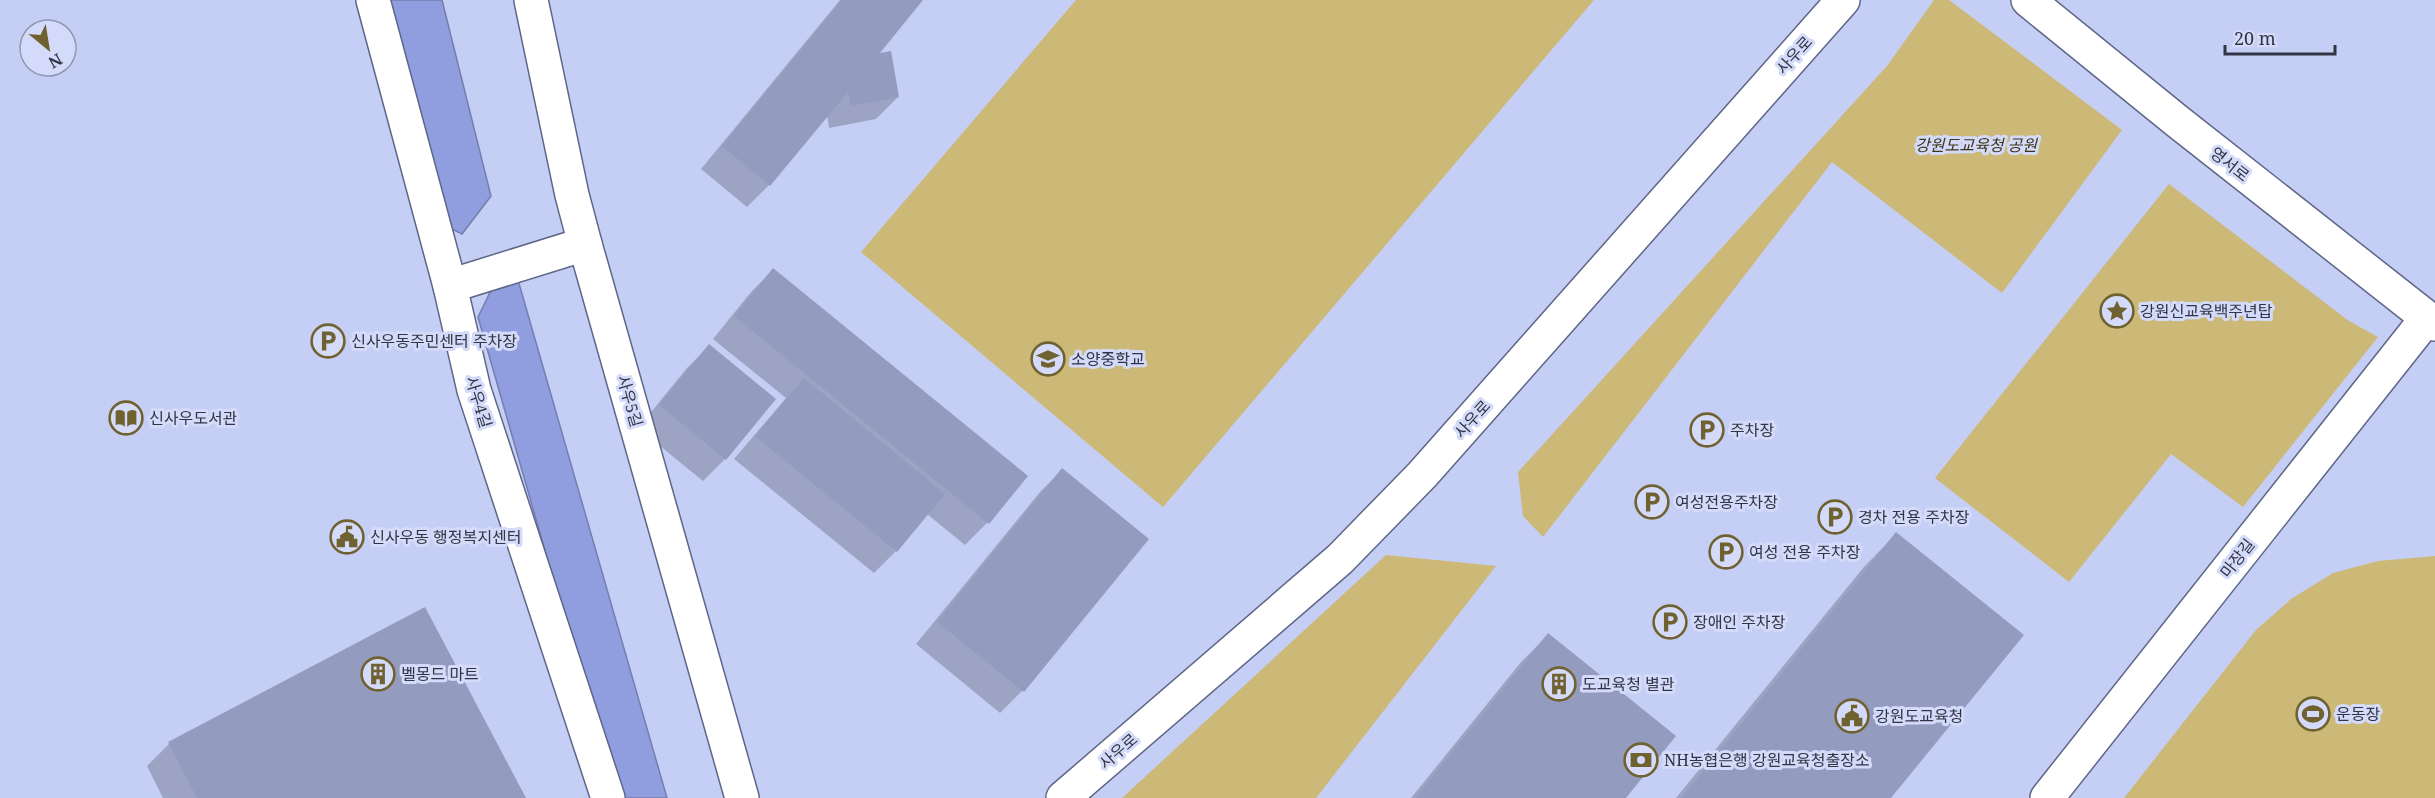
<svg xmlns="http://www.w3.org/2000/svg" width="2435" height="798" font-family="'Noto Serif','Noto Sans KR',serif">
  <rect width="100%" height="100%" fill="#c5cef4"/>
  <!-- green -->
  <g fill="#ccb977">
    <polygon points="1076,0 1594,0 1163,507 861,252"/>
    <polygon points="1934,0 1949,0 2122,130 2002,293 1832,162 1543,537 1523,516 1518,472 1887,66"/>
    <polygon points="2169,184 2349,321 2378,337 2243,507 2171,454 2069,582 1935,478"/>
    <polygon points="1386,555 1496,566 1316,798 1122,798"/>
    <polygon points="2435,556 2435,798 2124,798 2256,630 2291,599 2333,573 2378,561"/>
  </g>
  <!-- water -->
  <g fill="#909edf" stroke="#747eb0" stroke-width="1.5">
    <polygon points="386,0 442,0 491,196 462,234 442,224"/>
    <polygon points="516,273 667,798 616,798 478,317 496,280"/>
  </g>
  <!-- shadow -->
  <g fill="#0003">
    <polygon points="840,0 921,0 876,55 898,97 876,119 829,128 827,115 769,185 747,207 701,169"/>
    <polygon points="773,270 1026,476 987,523 965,545 927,514 896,551 874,573 734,459 786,398 713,339 751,292"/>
    <polygon points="709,346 725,459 703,481 638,428 687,368"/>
    <polygon points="1062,470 1147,540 1022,691 1000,713 916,644 1040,492"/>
    <polygon points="1896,534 1889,798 1676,798 1863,568"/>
    <polygon points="424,609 524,798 163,798 147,766 169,744"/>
    <polygon points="1548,635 1624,798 1411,798 1521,662"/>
  </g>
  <!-- building -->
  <g fill="#939bbf">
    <polygon points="842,0 923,0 880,53 891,51 899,97 851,106 848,92 770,186 722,146"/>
    <polygon points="773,268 1028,476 989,524 734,316"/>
    <polygon points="709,344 776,399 726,460 659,405"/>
    <polygon points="804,378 945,494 897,552 755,436"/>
    <polygon points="1062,468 1149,539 1024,692 937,622"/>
    <polygon points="1896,532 2024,635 1891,798 1681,798"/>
    <polygon points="425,607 526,798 197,798 168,742"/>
    <polygon points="1548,633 1676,736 1626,798 1415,798"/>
  </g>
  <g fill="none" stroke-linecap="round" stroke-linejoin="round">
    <defs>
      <g id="minor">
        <polyline points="373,0 450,286 474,390 608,798"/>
        <polyline points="531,0 572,195 585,244 742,798"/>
        <polyline points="2028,0 2177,121 2435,324"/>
        <polyline points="450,286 585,244"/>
        <polyline points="1063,798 1340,559 1422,475 1843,0"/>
        <polyline points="2047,798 2427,318"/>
      </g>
    </defs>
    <!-- minor casing -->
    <use href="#minor" stroke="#5e6687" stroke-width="36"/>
    <!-- minor -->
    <use href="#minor" stroke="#fff" stroke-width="33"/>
  </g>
  <!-- icons -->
  <defs>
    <symbol id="sight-ring" viewBox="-11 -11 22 22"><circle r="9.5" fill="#d4dbfa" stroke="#706230" stroke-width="1.5"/><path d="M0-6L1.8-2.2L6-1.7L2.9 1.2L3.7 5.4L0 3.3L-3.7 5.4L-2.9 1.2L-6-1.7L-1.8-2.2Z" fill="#706230"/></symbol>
    <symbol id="parking-ring" viewBox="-11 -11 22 22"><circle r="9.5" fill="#d4dbfa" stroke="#706230" stroke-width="1.5"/><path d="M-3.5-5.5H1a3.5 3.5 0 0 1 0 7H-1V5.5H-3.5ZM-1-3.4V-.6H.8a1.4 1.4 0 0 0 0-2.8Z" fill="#706230"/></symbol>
    <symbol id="school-ring" viewBox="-11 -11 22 22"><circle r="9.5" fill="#d4dbfa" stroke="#706230" stroke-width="1.5"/><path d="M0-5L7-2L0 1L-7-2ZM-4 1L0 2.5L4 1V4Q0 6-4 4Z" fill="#706230"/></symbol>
    <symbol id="library-ring" viewBox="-11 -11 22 22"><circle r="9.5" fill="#d4dbfa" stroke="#706230" stroke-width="1.5"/><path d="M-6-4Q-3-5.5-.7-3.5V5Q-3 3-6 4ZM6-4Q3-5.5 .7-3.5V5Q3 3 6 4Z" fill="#706230"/></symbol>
    <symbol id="civic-ring" viewBox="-11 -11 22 22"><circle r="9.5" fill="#d4dbfa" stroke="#706230" stroke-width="1.5"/><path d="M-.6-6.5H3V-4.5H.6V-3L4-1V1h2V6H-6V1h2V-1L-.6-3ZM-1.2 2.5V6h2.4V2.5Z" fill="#706230"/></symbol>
    <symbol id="building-ring" viewBox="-11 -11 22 22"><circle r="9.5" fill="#d4dbfa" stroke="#706230" stroke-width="1.5"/><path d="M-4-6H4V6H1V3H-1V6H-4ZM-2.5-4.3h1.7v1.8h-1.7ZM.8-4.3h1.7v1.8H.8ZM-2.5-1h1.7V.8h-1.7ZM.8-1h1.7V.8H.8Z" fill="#706230"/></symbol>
    <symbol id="stadium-ring" viewBox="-11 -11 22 22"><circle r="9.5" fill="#d4dbfa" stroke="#706230" stroke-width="1.5"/><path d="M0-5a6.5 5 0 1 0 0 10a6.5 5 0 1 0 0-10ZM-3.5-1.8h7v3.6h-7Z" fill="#706230"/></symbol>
    <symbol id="bank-ring" viewBox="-11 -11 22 22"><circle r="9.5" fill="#d4dbfa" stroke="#706230" stroke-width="1.5"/><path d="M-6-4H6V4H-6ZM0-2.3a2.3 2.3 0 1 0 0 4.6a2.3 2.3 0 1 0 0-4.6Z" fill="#706230"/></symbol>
  </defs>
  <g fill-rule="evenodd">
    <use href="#sight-ring" x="2098" y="292" width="38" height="38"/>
    <use href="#parking-ring" x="309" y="322" width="38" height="38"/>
    <use href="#school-ring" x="1029" y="340" width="38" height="38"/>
    <use href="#library-ring" x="107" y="399" width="38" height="38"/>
    <use href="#parking-ring" x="1688" y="411" width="38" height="38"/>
    <use href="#parking-ring" x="1633" y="483" width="38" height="38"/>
    <use href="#parking-ring" x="1816" y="498" width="38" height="38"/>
    <use href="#civic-ring" x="328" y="518" width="38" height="38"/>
    <use href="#parking-ring" x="1707" y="533" width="38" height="38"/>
    <use href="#parking-ring" x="1651" y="603" width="38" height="38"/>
    <use href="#building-ring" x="359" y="655" width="38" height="38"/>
    <use href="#building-ring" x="1540" y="665" width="38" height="38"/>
    <use href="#stadium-ring" x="2294" y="695" width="38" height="38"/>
    <use href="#civic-ring" x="1833" y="697" width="38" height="38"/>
    <use href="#bank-ring" x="1622" y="741" width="38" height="38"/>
  </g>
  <g text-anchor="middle" stroke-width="6" stroke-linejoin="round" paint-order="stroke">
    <!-- street labels -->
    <g font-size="16" fill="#313443" stroke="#d4dbfa">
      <text transform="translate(1794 55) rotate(-48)" y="6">사우로</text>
      <text transform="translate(2230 164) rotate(38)" y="6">영서로</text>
      <text transform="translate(630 401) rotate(74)" y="6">사우5길</text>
      <text transform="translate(479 402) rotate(73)" y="6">사우4길</text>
      <text transform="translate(1472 419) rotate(-48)" y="6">사우로</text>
      <text transform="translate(2237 558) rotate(-52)" y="6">마장길</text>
      <text transform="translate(1118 751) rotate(-41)" y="6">사우로</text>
    </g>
    <!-- park labels -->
    <g font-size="16" font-style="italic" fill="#3e3514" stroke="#d4dbfa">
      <text x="1976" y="151">강원도교육청 공원</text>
    </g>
    <!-- poi labels -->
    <g font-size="16" fill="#313443" stroke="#d4dbfa" text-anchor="start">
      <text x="2140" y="317">강원신교육백주년탑</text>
      <text x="351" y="347">신사우동주민센터 주차장</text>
      <text x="1071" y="365">소양중학교</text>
      <text x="149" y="424">신사우도서관</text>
      <text x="1730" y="436">주차장</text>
      <text x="1675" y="508">여성전용주차장</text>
      <text x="1858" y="523">경차 전용 주차장</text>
      <text x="370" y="543">신사우동 행정복지센터</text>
      <text x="1749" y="558">여성 전용 주차장</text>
      <text x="1693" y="628">장애인 주차장</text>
      <text x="401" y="680">벨몽드 마트</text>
      <text x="1582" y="690">도교육청 별관</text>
      <text x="2336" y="720">운동장</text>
      <text x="1875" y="722">강원도교육청</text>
      <text x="1664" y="766">NH농협은행 강원교육청출장소</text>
    </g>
  </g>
  <!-- north arrow -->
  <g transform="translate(48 48) rotate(150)"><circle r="28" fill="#d4dbfa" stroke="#9398b1" stroke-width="1.5"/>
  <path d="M0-4.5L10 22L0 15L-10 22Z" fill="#706230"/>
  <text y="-9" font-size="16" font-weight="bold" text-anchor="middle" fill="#313443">N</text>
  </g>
  <!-- scale -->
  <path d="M2225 45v9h110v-9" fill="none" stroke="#313443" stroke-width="3"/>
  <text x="2234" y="45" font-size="18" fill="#313443" stroke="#d4dbfa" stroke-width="4.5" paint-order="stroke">20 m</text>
</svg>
